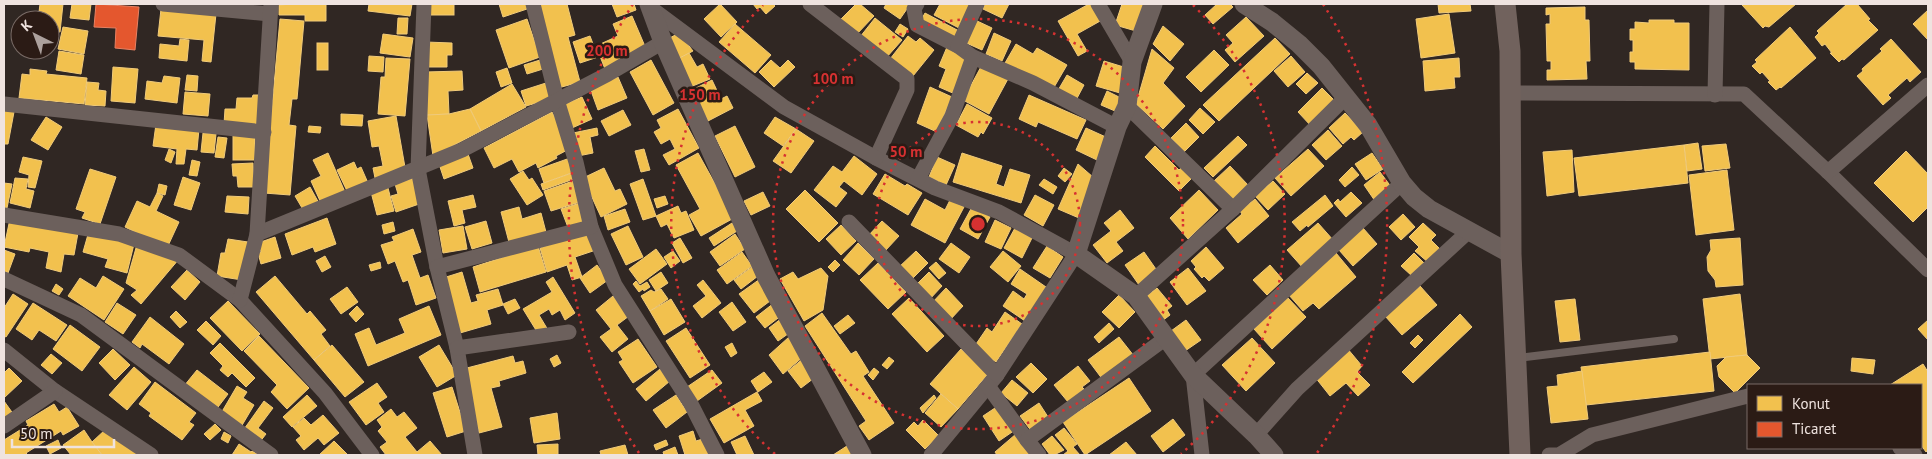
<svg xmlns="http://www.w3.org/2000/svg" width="1932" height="459" font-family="'PT Sans',sans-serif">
  <rect width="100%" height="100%" fill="#302723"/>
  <!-- homes -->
  <g fill="#f2c14e" stroke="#f1cb7a">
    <polygon points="40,4 63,4 60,32 50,31 50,20 38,20"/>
    <polygon points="72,4 91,4 89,20 70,18"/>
    <polygon points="295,4 326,4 326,21 305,21 305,15 279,15 279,5"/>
    <polygon points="369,4 412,4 410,16 368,11"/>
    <rect x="427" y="4" width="27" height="11"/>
    <polygon points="499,4 526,4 527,9 503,17"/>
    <polygon points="537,4 567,4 575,35 568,37 580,82 558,88"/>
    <polygon points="612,4 634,4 636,10 617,17"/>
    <polygon points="720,4 737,22 721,37 704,19"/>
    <polygon points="753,4 773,4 775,6 766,14 760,7 757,9"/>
    <polygon points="856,4 860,4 874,16 856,35 840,20"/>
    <polygon points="886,4 906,4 909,6 900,19 884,8"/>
    <polygon points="940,4 972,4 959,28 934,15"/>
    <polygon points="985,4 1009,4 1002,18 983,9"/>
    <polygon points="1089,4 1094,4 1102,20 1077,34 1087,51 1078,56 1058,21"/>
    <polygon points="1122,4 1144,4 1136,31 1115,25"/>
    <polygon points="1217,4 1230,4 1233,7 1213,24 1205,15"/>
    <polygon points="1438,4 1470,4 1471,11 1439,13"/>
    <polygon points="1744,4 1796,4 1769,27 1765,26 1763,28 1742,5"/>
    <polygon points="1847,4 1857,4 1870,19 1868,20 1878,30 1844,60 1842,59 1839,62 1830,53 1832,53 1825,44 1822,46 1815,37 1819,33 1817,31"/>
    <polygon points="1585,7 1585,20 1589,20 1590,61 1586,61 1587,79 1547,80 1547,70 1551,70 1551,61 1547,61 1546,24 1550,24 1550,14 1546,15 1546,8"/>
    <polygon points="161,9 216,14 211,62 202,61 204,40 158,36"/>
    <polygon points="1928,10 1928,40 1913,24"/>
    <polygon points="925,13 959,31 953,40 920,22"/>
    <polygon points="1449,14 1455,53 1421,58 1416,19"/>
    <polygon points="632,16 647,51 605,69 596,46 618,36 613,24"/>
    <polygon points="1246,17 1264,36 1235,62 1225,50 1233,43 1226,35"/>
    <polygon points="398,18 408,18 407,34 397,34"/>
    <polygon points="875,18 902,40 886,58 860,37"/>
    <polygon points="280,19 304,21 297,99 292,99 289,125 296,126 290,195 264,193"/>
    <polygon points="527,19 540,57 509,68 496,30"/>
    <polygon points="975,20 992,28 982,50 964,42"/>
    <polygon points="1649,20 1674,20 1674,23 1689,23 1689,70 1635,69 1635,62 1630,62 1630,52 1633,52 1633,40 1630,40 1630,29 1635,29 1635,22 1649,23"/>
    <polygon points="735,24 771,55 755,73 719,42"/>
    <polygon points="900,24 908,29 903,37 895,32"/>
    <polygon points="1163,26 1184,44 1170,61 1153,44"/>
    <polygon points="63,27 88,31 84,54 58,49"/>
    <polygon points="1790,27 1816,58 1781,88 1780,87 1776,90 1768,82 1770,81 1762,72 1760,74 1752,66 1757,62 1755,60"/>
    <polygon points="679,33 693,51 676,60 666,40"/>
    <polygon points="994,33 1011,41 1002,61 986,54"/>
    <polygon points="383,34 413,38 410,57 380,53"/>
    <polygon points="590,36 598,57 580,63 573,42"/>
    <polygon points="908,36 916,42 920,38 934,50 913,76 890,59"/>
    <polygon points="1275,38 1290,54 1219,121 1203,105"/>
    <polygon points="180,39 189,40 187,61 159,58 160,44 179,46"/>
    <polygon points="1891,39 1921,72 1910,82 1907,78 1888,95 1891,98 1883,105 1857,76 1863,71 1862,69 1882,51 1880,49"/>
    <polygon points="426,42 452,43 452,55 447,55 447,67 426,67"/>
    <rect x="317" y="43" width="11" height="27"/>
    <polygon points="1016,44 1033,54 1037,48 1067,65 1053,89 1005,63"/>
    <polygon points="947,47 970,57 955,94 939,87 946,69 939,66"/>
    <polygon points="1152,49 1174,68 1163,83 1185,106 1163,129 1136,104"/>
    <polygon points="1214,50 1229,65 1201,92 1186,77"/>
    <polygon points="59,51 84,55 81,74 56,70"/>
    <polygon points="689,53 697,67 703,64 710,79 690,87 676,60"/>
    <polygon points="369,56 384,57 383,72 368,71"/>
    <polygon points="1291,56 1305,72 1288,87 1274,71"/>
    <polygon points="386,58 410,59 405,116 378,114 381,77 385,77"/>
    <polygon points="1459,58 1460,77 1454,77 1455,88 1425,91 1423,61"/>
    <polygon points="540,60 543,69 527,74 524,65"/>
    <polygon points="651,60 674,103 653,115 630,72"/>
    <polygon points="771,60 780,68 788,60 795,67 774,87 759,72"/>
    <polygon points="1104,61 1127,68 1120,93 1096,86"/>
    <polygon points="983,63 1009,77 989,114 963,100"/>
    <polygon points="113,67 138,69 135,103 111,101"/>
    <polygon points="507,68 512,83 501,87 496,72"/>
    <polygon points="30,69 47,71 46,74 87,78 84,104 19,98 22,74 30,75"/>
    <polygon points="462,71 463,90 448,91 449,114 427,115 425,72"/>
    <polygon points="1307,73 1318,83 1306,94 1296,84"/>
    <polygon points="187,75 198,76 197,91 185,90"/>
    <polygon points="1067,75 1084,85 1075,102 1057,92"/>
    <polygon points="164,76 180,78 177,103 145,99 147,81 162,83"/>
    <polygon points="618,77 627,98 598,110 590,88"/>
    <polygon points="712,80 721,99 727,96 733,108 708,121 692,90"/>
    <polygon points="87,82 99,83 98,90 106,91 105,106 85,105"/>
    <polygon points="549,82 554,98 526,106 521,91"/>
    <polygon points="512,84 526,107 481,131 470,109"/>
    <polygon points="930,87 952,97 937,132 917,123"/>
    <polygon points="1322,88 1336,102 1312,127 1298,112"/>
    <polygon points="1107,91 1121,98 1115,111 1101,105"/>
    <polygon points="185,92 210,94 208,116 183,114"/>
    <polygon points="253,95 259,95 257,125 224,124 225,109 236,109 237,98 252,98"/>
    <polygon points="1029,95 1086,120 1077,139 1038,122 1036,127 1019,119"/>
    <polygon points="582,97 592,119 572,128 563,105"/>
    <polygon points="967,104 992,118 983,134 981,132 978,137 956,125"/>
    <polygon points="1200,108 1215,122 1203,134 1189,120"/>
    <polygon points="470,109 481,131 433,156 427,115 449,114"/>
    <polygon points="678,109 699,148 669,165 663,155 675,149 670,139 661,144 654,132 661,128 657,120"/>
    <polygon points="4,110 14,112 8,144 4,144"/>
    <polygon points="623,110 631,125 609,136 601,121"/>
    <polygon points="552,112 571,148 556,156 557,158 538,168 536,163 519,172 512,159 494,168 484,148"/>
    <polygon points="1345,113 1363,132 1354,140 1351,137 1343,144 1329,128"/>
    <polygon points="341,114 363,115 362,126 341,125"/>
    <polygon points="396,116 406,173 375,178 373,168 383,166 379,146 372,147 368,121"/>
    <polygon points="46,117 62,127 48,150 31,140"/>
    <polygon points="775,117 796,129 783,146 764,133"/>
    <polygon points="1186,123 1199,137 1184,152 1171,138"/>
    <polygon points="156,124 199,129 197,150 186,149 184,164 176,164 177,149 153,146"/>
    <polygon points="309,126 321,127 320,133 308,132"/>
    <polygon points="735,126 755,167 735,177 715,136"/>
    <polygon points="597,128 598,135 590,137 593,153 578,156 573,133"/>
    <polygon points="1086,128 1108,138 1097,160 1076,150"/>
    <polygon points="796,129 814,141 791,173 773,161"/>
    <polygon points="1328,130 1342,146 1326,160 1312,145"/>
    <polygon points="203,133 216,134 214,153 201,152"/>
    <rect x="233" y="134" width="22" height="26"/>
    <polygon points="1238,136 1247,145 1213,177 1204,168"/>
    <polygon points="218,137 227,138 224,158 215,157"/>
    <polygon points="1698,143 1702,169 1687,171 1684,145"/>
    <polygon points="1726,144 1730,168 1705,171 1702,146"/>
    <polygon points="1684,145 1688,183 1579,196 1574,158"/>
    <polygon points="1155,146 1179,170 1183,166 1194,176 1179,191 1145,157"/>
    <polygon points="169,149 175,152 171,163 165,160"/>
    <polygon points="644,149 650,170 641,172 635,151"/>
    <polygon points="1308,149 1324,166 1291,196 1275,178"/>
    <polygon points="1572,150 1574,192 1547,196 1543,152"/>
    <polygon points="1906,151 1928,174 1928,207 1913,222 1874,183"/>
    <polygon points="328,153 345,192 321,203 311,181 321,176 313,160"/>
    <polygon points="698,153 734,218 701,236 689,215 700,209 676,165"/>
    <polygon points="962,153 1002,166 996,184 1004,187 1010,169 1030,175 1021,203 953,182"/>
    <polygon points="1372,153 1383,169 1366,180 1355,164"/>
    <polygon points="468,154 473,168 444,179 439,164"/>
    <polygon points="854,156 877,174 862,195 844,181 839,187 847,193 836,207 814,190 833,166 842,172"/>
    <polygon points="23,157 42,161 35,188 28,187 29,175 19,172"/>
    <polygon points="937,157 955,165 946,185 929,177"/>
    <polygon points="570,158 574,172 544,183 539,169"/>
    <polygon points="192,160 200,162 197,176 189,175"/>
    <polygon points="354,162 357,169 361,167 368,183 348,193 337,170"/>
    <polygon points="253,163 254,187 238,187 237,176 233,176 232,164"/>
    <polygon points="1078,164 1093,177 1079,218 1058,209"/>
    <polygon points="1230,166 1248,185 1232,201 1214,181"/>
    <polygon points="1352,167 1359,175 1345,187 1339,180"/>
    <polygon points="604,168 615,191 620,189 627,204 601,217 583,178"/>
    <polygon points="1064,168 1072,174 1065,182 1058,176"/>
    <polygon points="90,169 116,177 100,224 82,218 85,212 76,209"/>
    <polygon points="1727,170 1734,230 1696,235 1689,175"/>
    <polygon points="523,171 529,180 532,178 543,195 527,205 510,179"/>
    <polygon points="1380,172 1392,188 1375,201 1364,185"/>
    <polygon points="572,173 574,179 543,190 541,184"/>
    <polygon points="885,174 905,186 907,184 922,193 908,215 873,194"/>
    <polygon points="183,177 200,183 191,210 174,205"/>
    <polygon points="15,178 28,179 26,189 34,191 30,208 10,203"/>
    <polygon points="414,178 422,203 396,212 391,196 398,194 395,184"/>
    <polygon points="643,179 656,216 643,220 630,184"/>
    <polygon points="1044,179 1057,187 1053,194 1039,185"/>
    <polygon points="573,181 580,202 551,211 544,191"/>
    <polygon points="1273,181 1285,194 1268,210 1255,196"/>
    <polygon points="4,183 12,184 7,208 4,207"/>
    <polygon points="159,184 167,186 165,195 157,193"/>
    <polygon points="310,187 320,205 305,213 295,196"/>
    <polygon points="388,188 394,211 377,215 371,192"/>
    <polygon points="805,190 838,223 819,242 786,209"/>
    <polygon points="1199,190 1218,210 1188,239 1170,218"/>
    <polygon points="763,192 770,206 751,215 744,201"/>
    <polygon points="1351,192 1362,203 1346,217 1334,203 1338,199 1340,202"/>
    <polygon points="157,193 163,196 156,211 179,222 167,248 125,227 137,201 150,207"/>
    <polygon points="473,195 476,207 462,210 465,223 454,226 448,201"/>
    <polygon points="1035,195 1054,205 1043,226 1024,215"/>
    <polygon points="1325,195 1333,206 1308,227 1307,225 1300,231 1292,222"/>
    <polygon points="227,196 249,197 248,214 225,212"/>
    <polygon points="665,196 668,204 657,208 654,199"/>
    <polygon points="925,199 945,210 950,200 964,207 945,243 911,225"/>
    <polygon points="1255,199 1269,216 1238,243 1226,228 1242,214 1240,211"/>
    <polygon points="580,203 587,223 569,230 561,209"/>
    <polygon points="678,206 681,213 686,211 694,230 674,238 667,224 661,227 656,216"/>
    <polygon points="519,207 522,219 541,213 547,236 510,246 501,212"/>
    <polygon points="972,207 990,217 978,239 960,229"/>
    <polygon points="625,209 630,222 608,230 604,216"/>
    <polygon points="1120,210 1134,228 1116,242 1123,251 1107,263 1093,245 1111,231 1104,223"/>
    <polygon points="1403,214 1415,227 1401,240 1389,227"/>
    <polygon points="327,218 336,244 315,252 313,247 292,255 285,234"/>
    <polygon points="10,219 78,233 74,255 64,254 61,272 46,268 49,252 30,248 29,252 4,247"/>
    <polygon points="995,220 1011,228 1001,249 985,242"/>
    <polygon points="486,221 492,243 472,249 465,227"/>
    <polygon points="882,221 899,236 885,251 868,236"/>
    <polygon points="393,222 395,231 384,234 382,225"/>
    <polygon points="732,223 737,231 714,246 709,238"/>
    <polygon points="1318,223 1334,241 1303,268 1287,250"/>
    <polygon points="1423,223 1436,235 1431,240 1441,250 1429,263 1415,251 1419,247 1409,237"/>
    <polygon points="841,225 856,241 841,255 826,239"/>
    <polygon points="463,226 467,249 443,253 439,230"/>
    <polygon points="628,226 643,257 626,265 611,234"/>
    <polygon points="1015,228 1032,238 1022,258 1004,248"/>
    <polygon points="1363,228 1377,244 1353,266 1339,250"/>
    <polygon points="413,229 421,252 412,255 420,278 428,275 436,298 416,305 408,280 403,282 395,261 388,264 381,245 394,241 392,237"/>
    <polygon points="592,230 599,249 575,257 582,277 572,280 567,265 547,272 540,248"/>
    <polygon points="89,231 134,244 127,273 105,267 108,259 83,252"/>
    <polygon points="735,234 745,249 720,266 710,252"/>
    <polygon points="275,237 281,258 261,264 258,253 261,252 258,243"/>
    <polygon points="680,238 692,258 683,263 672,243"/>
    <polygon points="1740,238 1743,285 1716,287 1715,280 1708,271 1707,257 1711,250 1710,240"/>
    <polygon points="228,239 248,242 242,280 217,276 221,253 225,253"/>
    <polygon points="138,241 179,259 141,304 131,295 137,290 126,283"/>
    <polygon points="858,243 874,259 859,275 843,260"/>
    <polygon points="951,243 970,257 959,273 939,259"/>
    <polygon points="538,246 546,272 480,292 473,267"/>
    <polygon points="1047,246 1063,257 1050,278 1033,268"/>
    <polygon points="1206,247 1224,268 1209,281 1204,276 1202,278 1194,269 1196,267 1191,261"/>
    <polygon points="656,249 667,264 640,284 629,269"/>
    <polygon points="4,250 15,254 8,273 4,271"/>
    <polygon points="673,251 680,261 671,268 664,257"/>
    <polygon points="916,251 928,263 910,281 898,268"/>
    <polygon points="1003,251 1021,266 1008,282 990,267"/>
    <polygon points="742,252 752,266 727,284 717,270"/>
    <polygon points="1144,252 1158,272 1139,285 1125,265"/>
    <polygon points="1336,253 1356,277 1319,309 1313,303 1303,311 1288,294"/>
    <polygon points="1414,253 1424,263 1412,276 1401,266"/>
    <polygon points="325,256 331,267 322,272 316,261"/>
    <polygon points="835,260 840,265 833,272 828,267"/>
    <polygon points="380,262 381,268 371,271 369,265"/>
    <polygon points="936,262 946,273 939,279 929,268"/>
    <polygon points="878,263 906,292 888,309 860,280"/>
    <polygon points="597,265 608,280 590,293 580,278"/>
    <polygon points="1270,265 1283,280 1267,295 1253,280"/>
    <polygon points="752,267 758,276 741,289 734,280"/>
    <polygon points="821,268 828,276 823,310 804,321 780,279 793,272 798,279"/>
    <polygon points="1188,268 1206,291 1187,305 1170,282"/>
    <polygon points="1020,269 1046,287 1025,321 1003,306 1013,291 1024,299 1027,294 1011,284"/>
    <polygon points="187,270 200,282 185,300 171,287"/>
    <polygon points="462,272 471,303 478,301 476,295 498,289 503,305 487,310 491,324 460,333 443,278"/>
    <polygon points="661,272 668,283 656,291 649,280"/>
    <polygon points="929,272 942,286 929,300 915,286"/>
    <polygon points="103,276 124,289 104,320 68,296 80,278 96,288"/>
    <polygon points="275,276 307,314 310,311 326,330 321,334 330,346 314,360 256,292"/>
    <polygon points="553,277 575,313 565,320 560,310 552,315 549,309 539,315 548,330 539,335 523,309 552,292 546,282"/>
    <polygon points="760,279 774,298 754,313 739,294"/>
    <polygon points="703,280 721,303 702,318 693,306 706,296 697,285"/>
    <polygon points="636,281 640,286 647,282 650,287 644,291 643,289 639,292 633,284"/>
    <polygon points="56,284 63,289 59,295 52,291"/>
    <polygon points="1420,286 1437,305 1402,335 1385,316"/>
    <polygon points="347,287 358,302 341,314 330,299"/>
    <polygon points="946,288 963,306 949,321 931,304"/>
    <polygon points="1157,288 1172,306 1167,310 1170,315 1162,321 1144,298"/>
    <polygon points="661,289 668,299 650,311 641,296 651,290 654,292"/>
    <polygon points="13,294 28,304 6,337 4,336 4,308"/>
    <polygon points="1740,294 1747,355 1710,359 1703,299"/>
    <polygon points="1119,295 1135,312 1119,328 1102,312"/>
    <polygon points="613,296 629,316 617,325 628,339 612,352 600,337 611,329 596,310"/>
    <polygon points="1287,297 1306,317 1272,349 1254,329"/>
    <polygon points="909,298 944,336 927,352 892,314"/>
    <polygon points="515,299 520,308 508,314 503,304"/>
    <polygon points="671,299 685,322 664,335 650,311"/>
    <polygon points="1575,299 1580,340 1560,342 1555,301"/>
    <polygon points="228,301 260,334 242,351 210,318"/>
    <polygon points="732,302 746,322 733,331 719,312"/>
    <polygon points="33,303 67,325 56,341 39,330 32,340 16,329"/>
    <polygon points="117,303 136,315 123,334 105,322"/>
    <polygon points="774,303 782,315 765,328 756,317"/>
    <polygon points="357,306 364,314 356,322 349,314"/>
    <polygon points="429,306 441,335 368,366 355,334 369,328 376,345 405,333 399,319"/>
    <polygon points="176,311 187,322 180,328 170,317"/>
    <polygon points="1005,312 1022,324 996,362 974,347 987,328 992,332"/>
    <polygon points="822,313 851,354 856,351 869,372 863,376 894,423 869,440 859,426 866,421 805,326"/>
    <polygon points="1460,314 1472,327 1413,383 1402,372"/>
    <polygon points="848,315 855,323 840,334 834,326"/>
    <polygon points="150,317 184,344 169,364 142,344 140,348 132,342"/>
    <polygon points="782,318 792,331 778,341 769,328"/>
    <polygon points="1186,320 1201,340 1185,351 1171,331"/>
    <polygon points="1928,320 1928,340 1918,329"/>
    <polygon points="206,321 221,336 213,345 197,330"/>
    <polygon points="1109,323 1114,329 1099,343 1094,337"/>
    <polygon points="70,325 100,347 82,371 53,349"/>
    <polygon points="686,328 710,365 690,378 666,341"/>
    <polygon points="1418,335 1423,340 1415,348 1410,343"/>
    <polygon points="259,336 309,388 287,409 271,392 277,385 244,351"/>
    <polygon points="789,337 804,356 783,374 769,355"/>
    <polygon points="1119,337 1134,356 1103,380 1088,360"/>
    <polygon points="1252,338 1275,363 1246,391 1222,365"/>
    <polygon points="638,339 657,367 633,383 619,362 623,360 618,352"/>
    <polygon points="220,343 255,378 246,387 232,373 228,377 220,370 223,366 210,353"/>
    <polygon points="732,343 737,353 731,357 725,347"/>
    <polygon points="332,345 364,382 345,397 314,360"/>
    <polygon points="439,345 457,375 437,387 419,357"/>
    <polygon points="1347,348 1362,366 1357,372 1370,385 1358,396 1346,383 1330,396 1315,377"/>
    <polygon points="113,349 130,365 115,380 99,363"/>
    <polygon points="961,349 988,374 958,409 930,384"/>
    <polygon points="1710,352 1714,391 1586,405 1581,367"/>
    <polygon points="51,354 62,363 52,374 41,365"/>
    <polygon points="557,355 561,363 554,367 550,359"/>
    <polygon points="1747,355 1760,368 1735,393 1719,377 1717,366 1726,357"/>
    <polygon points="513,356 515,363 523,361 526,373 499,381 500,386 491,388 502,427 479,433 463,369"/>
    <polygon points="889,357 894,361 887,369 882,365"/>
    <polygon points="804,358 818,375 801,388 788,371"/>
    <polygon points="1852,358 1875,360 1873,374 1851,371"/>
    <polygon points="1031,363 1047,379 1033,393 1016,377"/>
    <polygon points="1923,364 1928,372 1928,450 1926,452 1921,445 1921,385 1890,385"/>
    <polygon points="1078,366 1090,381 1082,387 1084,389 1068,402 1054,385"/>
    <polygon points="134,367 151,382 127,410 109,395"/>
    <polygon points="9,368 22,381 5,397 4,396 4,373"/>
    <polygon points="874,368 879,372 873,380 868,375"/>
    <polygon points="660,369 670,381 646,401 636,389"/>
    <polygon points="197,370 228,394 215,411 184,386"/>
    <polygon points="712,370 722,383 697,401 687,387"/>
    <polygon points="1582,371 1588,419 1551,423 1547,387 1558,386 1557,375"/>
    <polygon points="764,372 772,382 758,392 751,381"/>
    <polygon points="1129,378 1151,411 1085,455 1063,422"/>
    <polygon points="1012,380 1028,393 1017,406 1001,393"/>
    <polygon points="155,382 196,413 189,422 194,425 182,440 149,416 151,413 139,404"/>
    <polygon points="377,383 387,397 378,403 384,412 366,425 349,402"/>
    <polygon points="237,386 247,392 243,398 254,405 241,427 220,415"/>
    <polygon points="452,387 466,431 447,437 433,393"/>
    <polygon points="757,392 762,401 745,410 754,426 724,443 710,419"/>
    <polygon points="941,394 958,409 941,427 925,413"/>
    <polygon points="307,395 317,406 292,427 283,417"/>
    <polygon points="676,395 687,412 666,428 653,410"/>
    <polygon points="934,395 936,398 923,413 920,408"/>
    <polygon points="4,401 14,415 4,423"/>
    <polygon points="264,401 273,408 258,428 266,434 259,443 242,432"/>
    <polygon points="1039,403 1050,420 1032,432 1020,416"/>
    <polygon points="54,404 59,412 67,407 79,426 63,435 61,431 26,453 28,455 4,455 4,440 28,425 26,421"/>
    <polygon points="998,406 1015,430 999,441 983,416"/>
    <polygon points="391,409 397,417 404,412 417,428 405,437 417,452 430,441 442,455 386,455 380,447 387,442 378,431 382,427 377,420"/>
    <polygon points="557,413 560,439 534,443 530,418"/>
    <polygon points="323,415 339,433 324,445 318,438 304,450 296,440 301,436 293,427 304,418 311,425"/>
    <polygon points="1173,419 1185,435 1163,452 1151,436"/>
    <polygon points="923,420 939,436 925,449 906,430 914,422 918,426"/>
    <polygon points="215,424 221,430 210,440 204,434"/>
    <polygon points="1064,428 1077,444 1073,447 1080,455 1063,455 1068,451 1055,435"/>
    <polygon points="106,429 141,455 102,455 92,442"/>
    <polygon points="84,430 92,442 102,455 71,455 63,445"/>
    <polygon points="693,431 696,441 706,438 711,454 685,455 679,436"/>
    <polygon points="224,432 231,436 228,443 221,439"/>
    <polygon points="1016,434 1034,455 997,455 995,452"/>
    <polygon points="745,436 754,455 737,455 731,442"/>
    <polygon points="1052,436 1064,450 1054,455 1050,455 1042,444"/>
    <polygon points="58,440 61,448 50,454 46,446"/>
    <polygon points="666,440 668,445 656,450 654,445"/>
    <polygon points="334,441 348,455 319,455"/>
    <polygon points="1126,442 1137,455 1109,455"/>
    <polygon points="239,444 251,452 252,451 259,455 232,455"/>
    <polygon points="558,444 558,455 538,455 537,445"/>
    <polygon points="850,444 857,455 833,455"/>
    <polygon points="625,445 628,455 601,455 600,451"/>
    <polygon points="675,447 678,455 664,455 663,452"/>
  </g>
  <!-- shops -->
  <polygon fill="#e4572e" stroke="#e78163" points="96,4 139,7 135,50 115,48 116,28 94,27"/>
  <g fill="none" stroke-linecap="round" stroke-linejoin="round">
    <!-- service -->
    <polyline stroke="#6c605c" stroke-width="8" points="1518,358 1674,339"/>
    <!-- minor -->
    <g stroke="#6c605c" stroke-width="15">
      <polyline points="163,4 270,14"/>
      <polyline points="424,4 418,169 437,267 457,348 475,455"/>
      <polyline points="533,4 557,100 576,162 591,227 615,285 691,404 717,455"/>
      <polyline points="810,4 907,79 907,90 876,158 935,188 999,212 1076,254 997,375 931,455"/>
      <polyline points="917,4 914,9 917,25 958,46 973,57 1033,83 1117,127"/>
      <polyline points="1098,4 1132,62"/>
      <polyline points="651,8 784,107 876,158"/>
      <polyline points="958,46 977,4"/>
      <polyline points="1510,93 1744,94 1828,172 1928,270"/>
      <polyline points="1715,95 1717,4"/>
      <polyline points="4,104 264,132"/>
      <polyline points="1127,106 1233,209"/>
      <polyline points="1828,172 1928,85"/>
      <polyline points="918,179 952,116 973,57"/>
      <polyline points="4,215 119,234 179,255 240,300 325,393 372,455"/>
      <polyline points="849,222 997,375"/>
      <polyline points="257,234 462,150 608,74 663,42"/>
      <polyline points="437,267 591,227"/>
      <polyline points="4,279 81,315 271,455"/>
      <polyline points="1136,296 1233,209 1346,97"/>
      <polyline points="240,300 257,234 271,4"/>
      <polyline points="457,348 569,332"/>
      <polyline points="4,350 55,391 151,455"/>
      <polyline points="988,386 1027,440"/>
      <polyline points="4,426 55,391"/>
      <polyline points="1256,435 1297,389 1469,231"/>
      <polyline points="1900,448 1915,455"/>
      <polyline points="1039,455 1027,440 1166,338"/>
      <polyline points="1202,455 1193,375 1402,183"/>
      <polyline points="1549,455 1559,455 1592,435 1748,396"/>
    </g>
    <!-- tertiary -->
    <g stroke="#6c605c" stroke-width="19">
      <polyline points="649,4 663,42 766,276 862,455"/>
      <polyline points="1153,4 1132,62 1127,106 1117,127 1076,254 1136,296 1193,375 1256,435 1274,455"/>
      <polyline points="1244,4 1272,22 1299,44 1321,66 1368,125 1402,183 1414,197 1429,209 1511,254"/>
    </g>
    <!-- secondary -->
    <polyline stroke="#71625d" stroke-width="21" points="1505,4 1510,51 1511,254 1520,455"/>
  </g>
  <!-- distance rings -->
  <g fill="none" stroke="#d73131" stroke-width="2.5" stroke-dasharray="2.5 5">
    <circle cx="978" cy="224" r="102"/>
    <circle cx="978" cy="224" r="205"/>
    <path d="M775 454A307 307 0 0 1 763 5M1193 5A307 307 0 0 1 1181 454"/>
    <path d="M639 453A409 409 0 0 1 633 4M1323 4A409 409 0 0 1 1317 453"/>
  </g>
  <circle cx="978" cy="224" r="8" fill="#d73131" stroke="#2b1b15" stroke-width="2.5"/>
  <g font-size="15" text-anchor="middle" font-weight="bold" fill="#d73131" stroke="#2b1b15" stroke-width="5" stroke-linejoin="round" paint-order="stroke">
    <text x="607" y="56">200 m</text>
    <text x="833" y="84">100 m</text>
    <text x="700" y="100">150 m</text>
    <text x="906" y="157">50 m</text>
  </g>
  <!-- border -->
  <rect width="1932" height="459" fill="none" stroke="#efe3df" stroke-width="10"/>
  <!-- legend -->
  <rect x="1747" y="384" width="175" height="65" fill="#2b1b15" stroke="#796b66"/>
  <rect x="1757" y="396" width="25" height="15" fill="#f2c14e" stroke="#796b66"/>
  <text x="1792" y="409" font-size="15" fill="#efe3df">Konut</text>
  <rect x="1757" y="422" width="25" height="15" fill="#e4572e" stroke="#796b66"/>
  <text x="1792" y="434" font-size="15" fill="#efe3df">Ticaret</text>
  <!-- north arrow -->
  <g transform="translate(35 35) rotate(318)"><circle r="24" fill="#2b1b15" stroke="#796b66"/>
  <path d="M0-4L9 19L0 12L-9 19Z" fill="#aca19d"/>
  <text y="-8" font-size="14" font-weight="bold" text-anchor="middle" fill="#efe3df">K</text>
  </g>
  <!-- scale -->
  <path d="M12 439v8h102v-8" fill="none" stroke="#efe3df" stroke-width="2.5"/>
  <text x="20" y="439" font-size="15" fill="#efe3df" stroke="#2b1b15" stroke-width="4" paint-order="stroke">50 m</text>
</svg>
